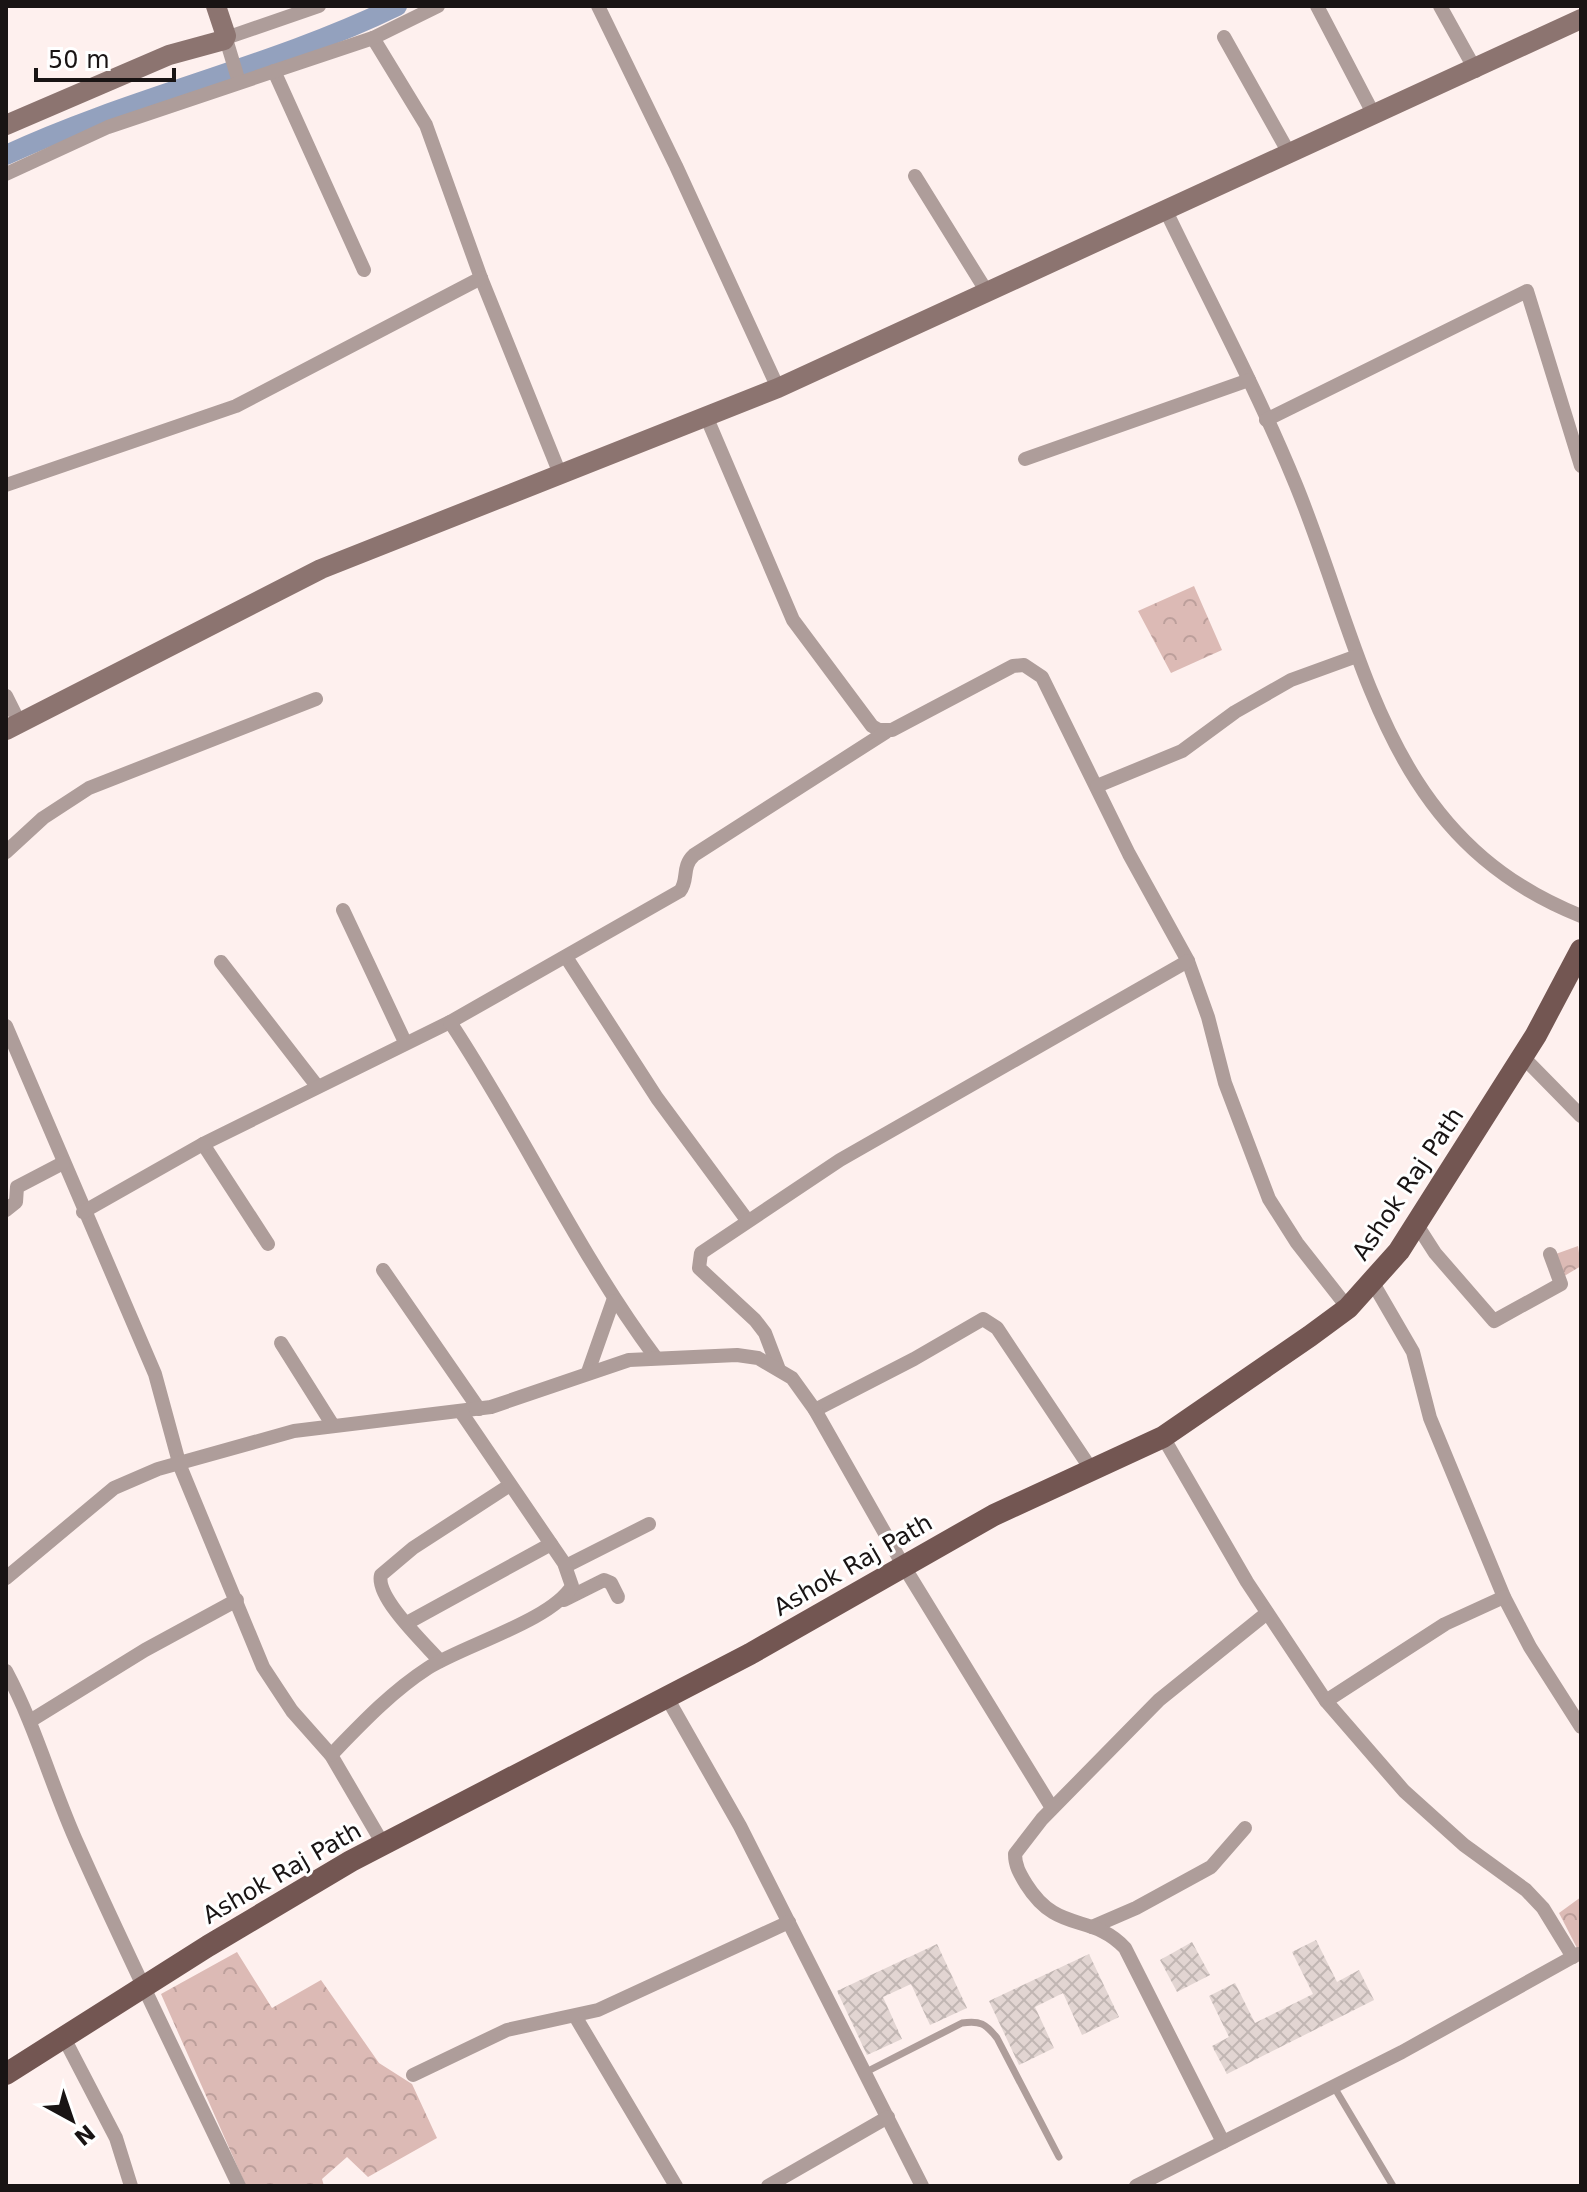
<svg xmlns="http://www.w3.org/2000/svg" width="1587" height="2192" font-family="'DejaVu Sans',sans-serif">
  <defs>
    <pattern id="park-crowns" width="20" height="18" patternUnits="userSpaceOnUse" patternTransform="scale(2)"><rect width="20" height="18" fill="#dcbab5"/><path d="M2 6a3 3 0 1 1 6 0M12 15a3 3 0 1 1 6 0" fill="none" stroke="#bc9f9b"/></pattern>
    <pattern id="building-cross-hatch" width="8" height="8" patternUnits="userSpaceOnUse" patternTransform="scale(2)"><rect width="8" height="8" fill="#e2d5d2"/><path d="M0 0l8 8M0 8l8-8" fill="none" stroke="#c1b6b3"/></pattern>
  </defs>
  <rect width="100%" height="100%" fill="#fef0ee"/>
  <!-- park -->
  <g fill="url(#park-crowns)">
    <polygon points="1194,586 1222,650 1171,673 1138,611"/>
    <polygon points="1578,1246 1581,1266 1561,1278 1553,1255"/>
    <polygon points="1581,1897 1581,1948 1578,1950 1559,1913"/>
    <polygon points="237,1952 272,2008 321,1980 379,2063 412,2084 437,2138 368,2177 347,2157 322,2179 324,2186 246,2186 161,1994"/>
  </g>
  <g fill="none" stroke-linecap="round" stroke-linejoin="round">
    <!-- canal -->
    <path stroke="#93a1be" stroke-width="20" d="M6 155C133 96 272 67 397 6"/>
  </g>
  <!-- building -->
  <g fill="url(#building-cross-hatch)">
    <polygon points="1316,1940 1337,1982 1359,1970 1374,2000 1227,2074 1212,2046 1229,2037 1209,1996 1235,1983 1255,2023 1313,1994 1292,1952"/>
    <polygon points="1192,1942 1210,1975 1177,1992 1160,1960"/>
    <polygon points="937,1944 967,2008 930,2025 911,1984 883,1997 902,2039 867,2055 837,1991"/>
    <polygon points="1089,1954 1119,2017 1082,2035 1063,1993 1035,2007 1054,2048 1019,2065 989,2001"/>
  </g>
  <g fill="none" stroke-linecap="round" stroke-linejoin="round">
    <!-- lane -->
    <g stroke="#ae9d9a" stroke-width="7">
      <path d="M866 2072 962 2023C980 2020 986 2024 997 2038L1059 2157"/>
      <polyline points="1334,2087 1393,2186"/>
    </g>
    <!-- street -->
    <g stroke="#ae9d9a" stroke-width="14">
      <polyline points="598,6 676,166 778,388"/>
      <polyline points="1317,6 1374,115"/>
      <polyline points="1440,6 1476,71"/>
      <polyline points="1224,37 1289,153"/>
      <polyline points="226,38 319,6"/>
      <polyline points="373,38 426,125 481,278 560,474"/>
      <polyline points="226,39 239,82"/>
      <polyline points="274,71 364,270"/>
      <polyline points="6,174 108,127 373,38 438,6"/>
      <polyline points="915,176 987,292"/>
      <path d="M1166 211C1210 302 1258 392 1296 485 1366 657 1385 838 1581 916"/>
      <polyline points="706,416 793,620 872,726 879,730 892,730 1013,666 1024,665 1042,677 1129,854 1188,961 1208,1017 1225,1083 1269,1199 1297,1243 1348,1308"/>
      <polyline points="1266,420 1527,291 1581,466"/>
      <polyline points="1025,459 1249,380"/>
      <polyline points="6,485 236,406 481,278"/>
      <polyline points="6,696 19,722"/>
      <polyline points="1097,786 1182,751 1235,712 1291,680 1357,656"/>
      <polyline points="6,852 43,818 89,788 316,699"/>
      <polyline points="343,910 405,1042"/>
      <polyline points="566,957 657,1098 747,1220"/>
      <polyline points="221,962 317,1086"/>
      <polyline points="6,1026 155,1374 180,1466 263,1667 292,1711 331,1755 383,1844"/>
      <polyline points="1522,1056 1581,1116"/>
      <polyline points="203,1144 268,1244"/>
      <polyline points="6,1210 16,1202 17,1187 63,1163"/>
      <polyline points="83,1212 203,1144 450,1022"/>
      <polyline points="1417,1225 1435,1253 1494,1321 1561,1284 1550,1254"/>
      <polyline points="383,1270 479,1409"/>
      <polyline points="1373,1283 1413,1352 1430,1418 1504,1597 1530,1647 1581,1727"/>
      <polyline points="281,1343 332,1424"/>
      <path d="M656 1358C577 1252 523 1132 450 1022L680 891C689 880 681 867 694 855L886 732"/>
      <polyline points="778,1367 765,1333 755,1320 699,1268 701,1253 840,1160 1188,961"/>
      <polyline points="588,1372 613,1301"/>
      <polyline points="815,1410 914,1359 983,1319 997,1328 1093,1472"/>
      <polyline points="1163,1437 1247,1582 1326,1701 1404,1791 1464,1845 1526,1890 1543,1908 1573,1957"/>
      <polyline points="566,1566 649,1524"/>
      <polyline points="6,1578 114,1488 158,1469 294,1431 491,1407 629,1360 737,1355 758,1358 792,1378 815,1410 903,1565 1052,1808"/>
      <polyline points="564,1600 604,1580 611,1583 618,1597"/>
      <polyline points="407,1623 551,1544"/>
      <path d="M440 1661C425 1644 375 1597 381 1575L413 1548 510 1485"/>
      <path d="M6 1671C36 1727 52 1788 78 1845 129 1960 185 2072 239 2186"/>
      <polyline points="666,1696 740,1826 922,2186"/>
      <polyline points="1326,1701 1445,1624 1504,1597"/>
      <polyline points="30,1721 145,1650 237,1600"/>
      <path d="M331 1755C361 1724 391 1692 428 1668 465 1645 552 1620 572 1586L564 1563 461 1412"/>
      <polyline points="1092,1927 1136,1908 1211,1867 1245,1828"/>
      <polyline points="575,2016 676,2186"/>
      <polyline points="64,2038 116,2138 131,2186"/>
      <polyline points="413,2075 507,2030 598,2010 789,1922"/>
      <path d="M1223 2142 1125 1948C1091 1912 1058 1935 1026 1884 1020 1874 1015 1866 1015 1854L1042 1819 1159 1700 1267 1613"/>
      <polyline points="768,2186 888,2117"/>
      <polyline points="1136,2186 1402,2052 1578,1954"/>
    </g>
    <!-- secondary -->
    <g stroke="#8c7470" stroke-width="20">
      <polyline points="6,125 169,55 224,40 226,36 216,6"/>
      <polyline points="6,730 321,569 778,388 1581,19"/>
    </g>
    <!-- primary -->
    <polyline stroke="#735652" stroke-width="22" points="6,2074 208,1946 351,1861 750,1654 994,1515 1163,1437 1310,1336 1348,1308 1399,1251 1536,1035 1581,950"/>
  </g>
  <g text-anchor="middle" stroke-width="6" stroke-linejoin="round" paint-order="stroke">
    <!-- street labels -->
    <g font-size="24" fill="#191414" stroke="#fff">
      <text transform="translate(1408 1184) rotate(-56)" y="8">Ashok Raj Path</text>
      <text transform="translate(853 1565) rotate(-30)" y="8">Ashok Raj Path</text>
      <text transform="translate(282 1873) rotate(-30)" y="8">Ashok Raj Path</text>
    </g>
  </g>
  <!-- border -->
  <rect width="1587" height="2192" fill="none" stroke="#191414" stroke-width="16"/>
  <!-- north arrow -->
  <g transform="translate(72 2120) rotate(140)" stroke="#ffffff" stroke-width="6" paint-order="stroke">
  <path d="M0-6L14 30L0 20L-14 30Z" fill="#191414"/>
  <text y="-12" font-size="22" font-weight="bold" text-anchor="middle" fill="#191414">N</text>
  </g>
  <!-- scale -->
  <path d="M36 68v12h138v-12" fill="none" stroke="#191414" stroke-width="4"/>
  <text x="48" y="68" font-size="24" fill="#191414" stroke="#ffffff" stroke-width="6" paint-order="stroke">50 m</text>
</svg>
